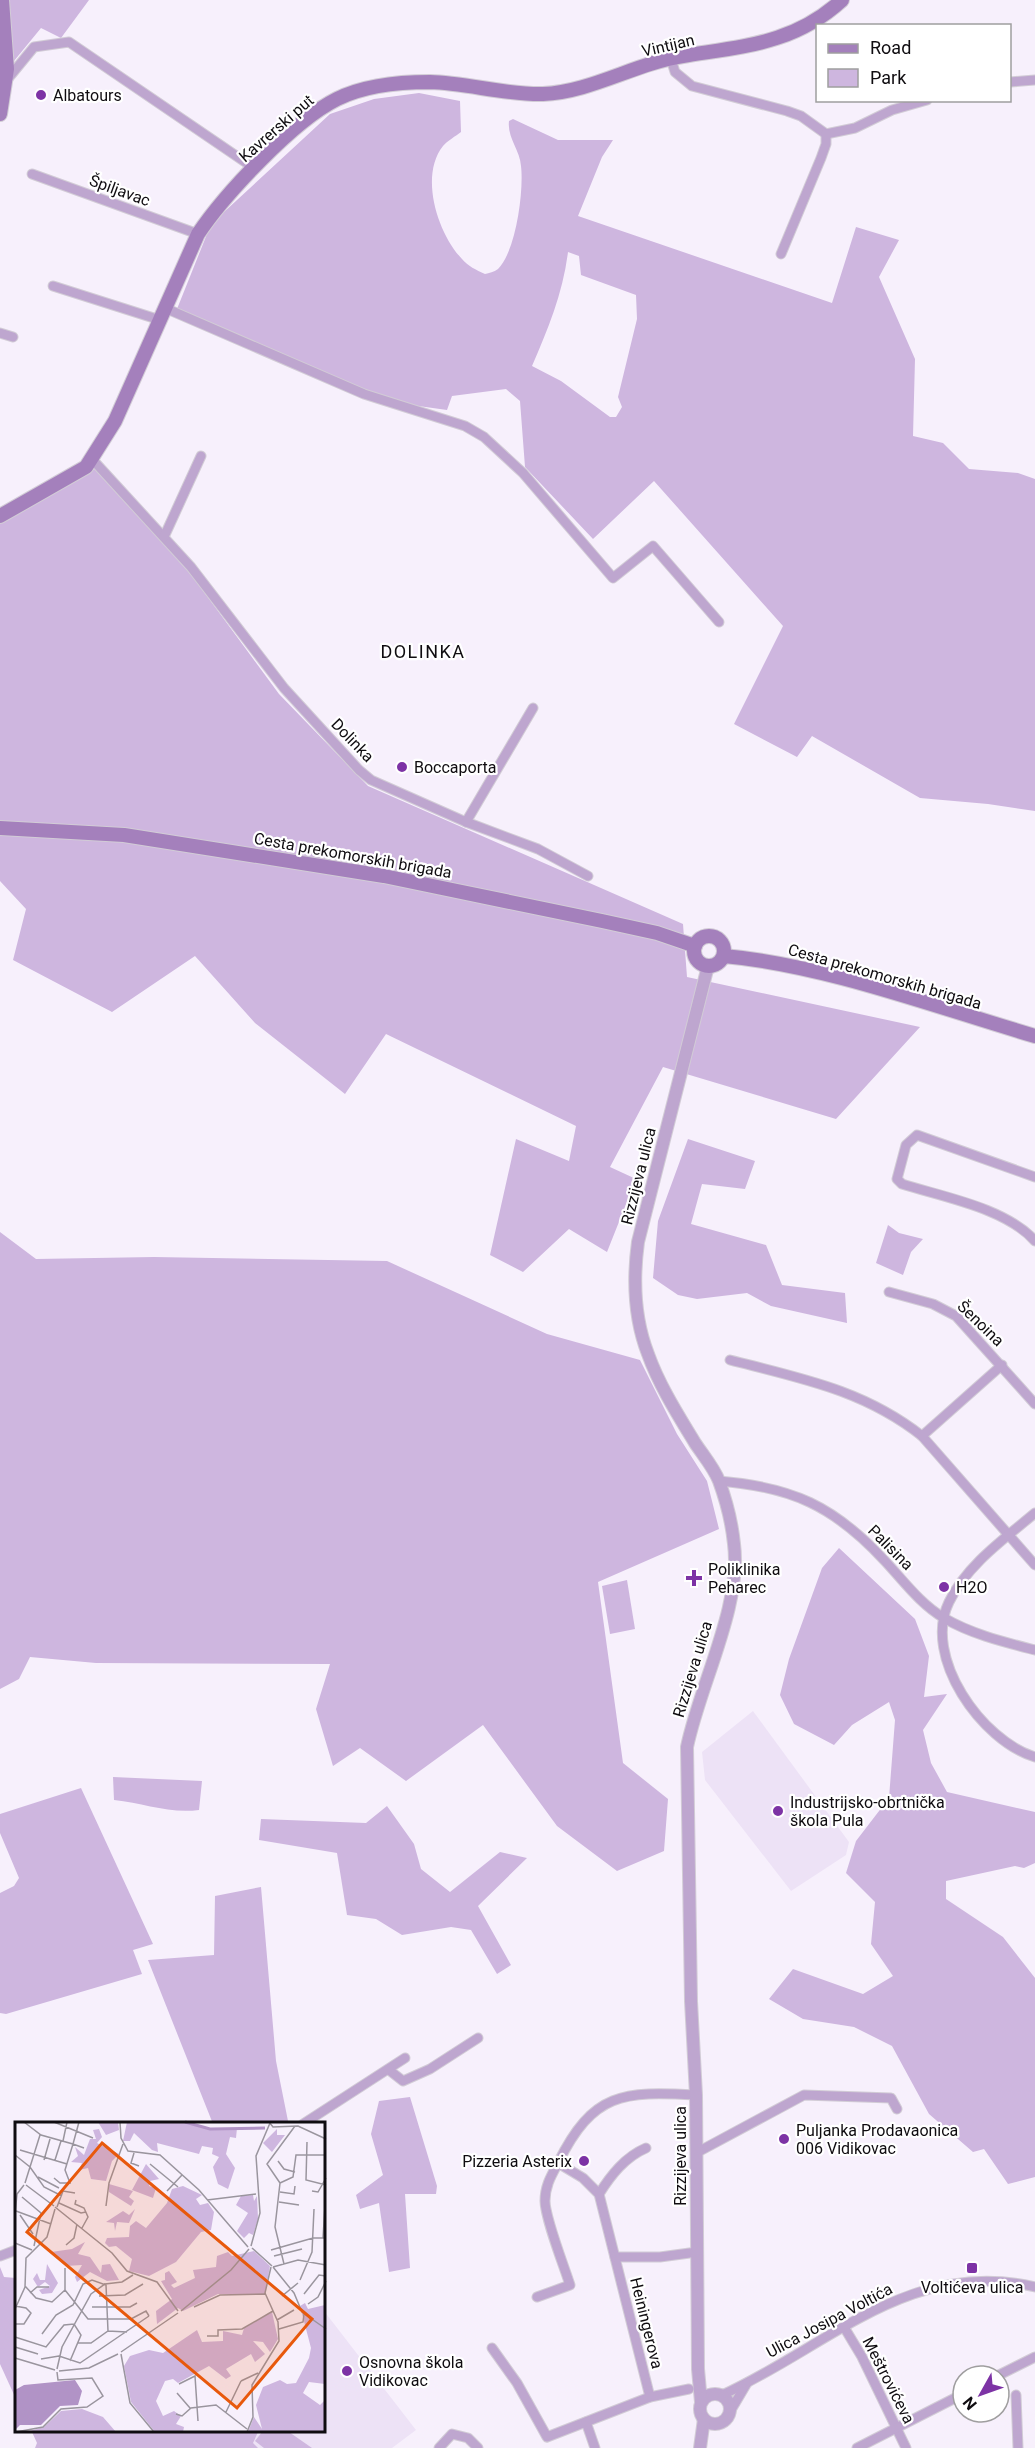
<svg xmlns="http://www.w3.org/2000/svg" width="1035" height="2448" font-family="Roboto,sans-serif">
  <rect width="100%" height="100%" fill="#f7f0fc"/>
  <!-- built -->
  <g fill="#ede2f6">
    <polygon points="753,1711 849,1842 846,1855 791,1891 705,1780 702,1752"/>
    <polygon points="324,2311 416,2430 392,2448 236,2448 240,2432 324,2432"/>
  </g>
  <!-- green -->
  <g fill="#ceb6df" fill-rule="evenodd">
    <polygon points="0,0 89,0 61,38 41,28 0,78"/>
    <path d="M419 93 460 101 461 132C456 136 447 141 443 146 419 176 438 234 462 259 468 266 476 270 485 274 489 273 494 272 498 269 516 251 524 191 521 166 520 150 507 138 509 121L513 119 558 140H613L602 157 578 216 832 303 856 227 899 240 879 277 915 359 913 436 943 443 969 469 1018 473 1035 479V811L988 804 920 798 812 736 797 757 734 724 783 626 654 481 593 539 525 467 520 401 506 389 452 396 447 410 397 403 285 357 177 309 211 224 330 114 374 99ZM568 252 579 256 581 275 636 295 637 319 618 397 622 407 616 417H610L561 381 532 366C548 329 563 293 568 252Z"/>
    <polygon points="96,468 193,577 279,694 368,786 683,924 687,977 920,1027 836,1119 663,1067 610,1167 636,1179 607,1252 569,1229 523,1272 490,1255 516,1139 569,1161 576,1126 386,1034 345,1094 255,1023 195,956 112,1012 13,960 26,909 0,881 0,522"/>
    <polygon points="688,1139 755,1161 745,1189 702,1184 691,1224 766,1245 782,1285 845,1293 847,1323 771,1306 747,1293 697,1299 678,1295 653,1278 658,1221"/>
    <polygon points="888,1225 899,1233 923,1239 911,1252 903,1275 876,1263"/>
    <polygon points="0,1232 36,1259 154,1257 387,1261 547,1334 640,1360 677,1434 707,1481 719,1529 598,1582 623,1763 668,1799 664,1851 617,1871 557,1826 483,1725 406,1781 360,1748 333,1766 316,1709 330,1664 96,1663 30,1657 19,1679 0,1689"/>
    <polygon points="839,1548 915,1619 929,1656 924,1697 947,1694 923,1730 931,1763 947,1792 1035,1812 1035,1863 1024,1868 1015,1866 946,1881 946,1899 1003,1937 1035,1978 1035,2177 1008,2184 984,2149 973,2152 929,2114 892,2046 854,2027 803,2019 769,1999 793,1969 863,1994 893,1976 871,1944 875,1902 846,1873 856,1841 889,1798 895,1720 889,1702 852,1725 834,1745 794,1724 780,1695 789,1659 822,1568"/>
    <polygon points="627,1580 635,1629 610,1634 602,1586"/>
    <path d="M113 1777 202 1781 199 1810C169 1814 144 1803 114 1800Z"/>
    <polygon points="81,1788 153,1944 133,1950 142,1974 6,2014 0,2013 0,1893 14,1886 19,1878 0,1833 0,1814"/>
    <polygon points="387,1806 414,1844 421,1869 450,1892 500,1852 527,1858 478,1906 511,1965 497,1974 471,1930 451,1927 402,1935 376,1919 347,1915 337,1853 259,1840 261,1819 366,1823"/>
    <polygon points="261,1887 276,2061 288,2121 284,2124 213,2124 148,1960 214,1955 215,1896"/>
    <polygon points="410,2097 437,2186 436,2194 405,2194 410,2268 389,2272 379,2203 360,2209 356,2195 383,2175 371,2134 379,2101"/>
    <polygon points="0,2267 4,2277 16,2278 16,2399 0,2364"/>
    <polygon points="32,2432 258,2432 253,2443 258,2448 35,2448 37,2443"/>
    <polygon points="262,2432 289,2432 312,2448 264,2448 255,2441"/>
  </g>
  <g fill="none" stroke-linecap="round" stroke-linejoin="round">
    <defs>
      <g id="minor">
        <polyline points="671,59 675,72 692,86 787,111 801,116 826,134"/>
        <polyline points="6,81 34,47 69,42 254,168"/>
        <polyline points="1010,82 1035,80"/>
        <polyline points="826,134 855,128 892,110 927,100"/>
        <polyline points="32,174 198,234"/>
        <polyline points="781,254 821,158 826,144 826,134"/>
        <polyline points="53,286 160,320"/>
        <polyline points="165,308 364,394 465,426 484,437 523,473 613,578 653,546 719,622"/>
        <polyline points="0,333 13,337"/>
        <polyline points="92,459 191,567 284,688 359,770 371,780 466,822 538,849 588,876"/>
        <polyline points="164,537 201,456"/>
        <polyline points="466,822 533,708"/>
        <path d="M1035 1177 917 1135 906 1145 897 1179 902 1184C943 1197 1006 1208 1035 1241"/>
        <polyline points="889,1292 933,1304 956,1316 1035,1404"/>
        <path d="M730 1360C800 1378 864 1390 922 1436L1035 1565"/>
        <polyline points="922,1436 1002,1365"/>
        <path d="M719 1481C792 1487 834 1506 884 1560 903 1580 920 1604 944 1618 971 1634 1004 1642 1035 1650"/>
        <path d="M1035 1513C1004 1539 967 1565 949 1602 922 1657 982 1741 1035 1757"/>
        <polyline points="389,2070 403,2081 430,2069 478,2038"/>
        <polyline points="303,2124 405,2058"/>
        <polyline points="696,2153 804,2095 891,2098 897,2109"/>
        <polyline points="558,2163 583,2178 599,2194 650,2397"/>
        <path d="M599 2194C611 2175 625 2157 646 2148"/>
        <polyline points="0,2256 16,2250"/>
        <polyline points="615,2257 660,2257 697,2252"/>
        <path d="M537 2297 570 2285C564 2266 545 2218 545 2201 545 2186 551 2176 558 2163 593 2092 623 2091 696 2095"/>
        <polyline points="844,2327 862,2357 906,2448"/>
        <polyline points="492,2348 517,2383 547,2437 650,2397 689,2389"/>
        <polyline points="997,2376 1035,2357"/>
        <path d="M722 2395C826 2348 911 2257 1035 2287"/>
        <polyline points="1016,2395 1018,2448"/>
        <polyline points="731,2410 747,2383"/>
        <polyline points="586,2422 595,2448"/>
        <polyline points="439,2448 452,2434 468,2438 478,2448"/>
        <polyline points="857,2448 963,2394"/>
      </g>
      <g id="tertiary">
        <circle cx="715" cy="2409" r="15"/>
        <path d="M701 2402 698 2369 696 2095 691 2001 687 1747C700 1684 742 1606 734 1544 732 1524 726 1500 719 1481 714 1468 703 1455 695 1443 678 1415 659 1385 648 1354 634 1318 633 1279 638 1242L708 966"/>
        <polyline points="700,2448 704,2419"/>
      </g>
      <g id="secondary">
        <polyline points="0,114 7,69 2,0"/>
        <path d="M0 516 86 467 115 421 198 234C225 194 293 121 337 99 365 85 399 82 430 82 467 83 506 95 543 94 591 92 636 63 683 56 744 46 794 44 842 0"/>
        <polyline points="0,828 124,835 384,876 602,921 657,933 695,946"/>
        <circle cx="709" cy="951" r="15"/>
        <path d="M724 956C825 965 936 1007 1035 1036"/>
      </g>
    </defs>
    <!-- minor casing -->
    <use href="#minor" stroke="#d2ccd6" stroke-width="11"/>
    <!-- tertiary casing -->
    <use href="#tertiary" stroke="#d2ccd6" stroke-width="14"/>
    <!-- secondary casing -->
    <use href="#secondary" stroke="#d2ccd6" stroke-width="16"/>
    <!-- minor -->
    <use href="#minor" stroke="#bea6cf" stroke-width="9"/>
    <!-- tertiary -->
    <use href="#tertiary" stroke="#bea6cf" stroke-width="12"/>
    <!-- secondary -->
    <use href="#secondary" stroke="#a480bc" stroke-width="14"/>
  </g>
  <!-- markers -->
  <g fill="#7d33a5" stroke="#fff" stroke-width="2">
    <circle cx="41" cy="95" r="6"/>
    <circle cx="402" cy="767" r="6"/>
    <path d="M691 1569h6v6h6v6h-6v6h-6v-6h-6v-6h6z"/>
    <circle cx="944" cy="1587" r="6"/>
    <circle cx="778" cy="1811" r="6"/>
    <circle cx="784" cy="2139" r="6"/>
    <circle cx="584" cy="2161" r="6"/>
    <rect x="966" y="2262" width="12" height="12" rx="3"/>
    <circle cx="347" cy="2371" r="6"/>
  </g>
  <g text-anchor="middle" stroke-width="4.5" stroke-linejoin="round" paint-order="stroke">
    <!-- street labels -->
    <g font-size="16" fill="#0f0c10" stroke="#fff">
      <text transform="translate(668 45) rotate(-13)" y="6">Vintijan</text>
      <text transform="translate(276 128) rotate(-41)" y="6">Kavrerski put</text>
      <text transform="translate(120 190) rotate(20)" y="6">Špiljavac</text>
      <text transform="translate(353 740) rotate(46)" y="6">Dolinka</text>
      <text transform="translate(353 855) rotate(10)" y="6">Cesta prekomorskih brigada</text>
      <text transform="translate(885 976) rotate(16)" y="6">Cesta prekomorskih brigada</text>
      <text transform="translate(638 1176) rotate(-76)" y="6">Rizzijeva ulica</text>
      <text transform="translate(981 1323) rotate(44)" y="6">Šenoina</text>
      <text transform="translate(891 1547) rotate(45)" y="6">Palisina</text>
      <text transform="translate(692 1669) rotate(-73)" y="6">Rizzijeva ulica</text>
      <text transform="translate(680 2156) rotate(-90)" y="6">Rizzijeva ulica</text>
      <text transform="translate(829 2320) rotate(-28)" y="6">Ulica Josipa Voltića</text>
      <text transform="translate(647 2323) rotate(76)" y="6">Heiningerova</text>
      <text transform="translate(889 2380) rotate(63)" y="6">Meštrovićeva</text>
    </g>
    <!-- poi labels -->
    <g font-size="16" fill="#0f0c10" stroke="#fff" text-anchor="start">
      <text x="53" y="101">Albatours</text>
      <text x="414" y="773">Boccaporta</text>
      <text x="708" y="1575">Poliklinika<tspan x="708" dy="18">Peharec</tspan></text>
      <text x="956" y="1593">H2O</text>
      <text x="790" y="1808">Industrijsko-obrtnička<tspan x="790" dy="18">škola Pula</tspan></text>
      <text x="796" y="2136">Puljanka Prodavaonica<tspan x="796" dy="18">006 Vidikovac</tspan></text>
      <text x="572" y="2167" text-anchor="end">Pizzeria Asterix</text>
      <text x="972" y="2293" text-anchor="middle">Voltićeva ulica</text>
      <text x="359" y="2368">Osnovna škola<tspan x="359" dy="18">Vidikovac</tspan></text>
    </g>
    <!-- neighbourhood labels -->
    <g font-size="18" letter-spacing="1.5" fill="#0f0c10" stroke="#fff">
      <text x="423" y="658">DOLINKA</text>
    </g>
  </g>
  <!-- overview -->
  <g transform="translate(15 2122)">
    <rect width="310" height="310" fill="#f7f0fc"/>
    <path d="M83 0H103L104 8 91 13ZM112 0H171L195 7 222 6 221 16 215 15 211 32 220 46 213 67 203 62 198 45 204 35 197 32 198 26 187 24 184 32 142 21 143 30 137 28 119 11 115 19H108ZM84 7 87 15 82 21 104 32 97 39 91 59 76 57 73 46 64 48 67 41 56 40 63 34 60 25 69 33 75 17H81L78 8ZM262 7V13H270L257 30 248 21ZM131 42 144 57 135 59 134 64 141 66 138 76 117 68ZM94 62 118 69 114 75 119 79 116 84 94 70ZM168 64 187 73 181 77 185 83 193 81 199 90 196 108 186 110 161 140 134 154 114 149 117 137 101 124 94 125 90 121 92 116 114 115 115 104 121 99 131 106 152 81 157 67ZM238 73 239 79 242 74 243 97 238 113 234 111 229 116 222 109 233 91 221 83 226 74ZM120 87 114 101 102 100 100 109 99 101 91 100 108 89 114 93ZM70 120 63 132 75 135 86 151 87 143 95 142 104 158 92 159 75 150 62 160 60 155 67 143 51 144 36 130 57 127ZM239 129 255 144 250 172H203L168 189 163 186 142 202 141 189 157 177 146 159 150 158V151L154 149 162 160 156 163 159 166 180 156 178 148 201 145 202 134 213 130 217 134ZM32 142 43 161 37 171 27 172 24 168 35 164 30 160 23 165 18 157 22 151 25 158H30ZM290 181 293 187 310 183V262L294 260 288 271 305 283 310 278V310H233L239 295 247 307 241 283 248 265 265 258 272 262 281 261 294 236 296 226 285 184ZM257 190 263 217 255 230 248 220 238 219 250 232 240 240 236 232 211 247 216 254 211 257 194 244 163 261 158 257 150 259 141 279 148 294 159 289 166 294 161 302 169 305 168 310H140L116 280 109 244 115 234 134 228 148 231 182 208 187 220 208 219V209L227 213 229 206ZM67 287 88 295 101 310H11L29 305 46 289Z" fill="#ceb6df"/>
    <path d="M60 258 67 269 63 283 45 284 26 303H5L0 308V268L9 263Z" fill="#b193c6"/>
    <path fill="none" stroke="#b193c6" stroke-width="3" d="M170 0 195 7 250 6"/>
    <path fill="none" stroke="#9a959e" stroke-width="1.5" d="M9 0 26 13 58 22 64 0M39 0 78 16M105 0 106 16 113 29 145 33 184 68 233 125M254 0 258 5 283 4 311 17M48 19 52 0M292 20 291 58 311 63M5 28 52 42M119 31 116 41 124 44M0 33 15 45 29 65 47 74M29 38 35 17M40 38 46 19M263 39 269 47 280 50M135 42 163 65M23 55 44 66M39 56 45 61H55L50 48 58 22 69 26M10 61 25 13M265 61 260 105 269 142M265 61 252 42 280 4M265 61 278 55 281 33H311M11 63 39 84M152 69 167 53M297 69 303 70 311 56M265 70 279 72 280 64M7 75 26 91 19 124M61 78 60 82 69 86 73 95 67 106M192 78 241 72M264 80 284 83M44 81 66 91 71 90M91 84 94 61 108 22M40 85 97 131 112 149 142 160 163 189M42 85 48 69 60 71M1 89 36 102M0 92 2 72 9 63M5 93 18 112M308 116 310 84M0 121 17 128M51 123 59 116 62 102M236 124 245 91 241 34 255 1M237 126 257 144M256 128 298 116H311M259 134 287 127M258 145 283 138 311 143M258 145 279 171 287 190 311 207M285 158 297 130 299 87M10 164 21 176 37 180 50 168V146M50 168 73 197H116L131 189 134 194M15 171 22 165H34M289 172 304 153 311 154M84 174 110 173 128 162M267 174 283 161M293 182 303 175 311 159M0 184 11 186 16 191 9 202H0M77 185H115L122 181M179 185 205 173 251 172M0 187 10 165 11 136 32 115 40 87M166 189 216 148 234 127M262 198 279 188M264 207 288 200 289 192M27 212 41 193 58 183 68 162 77 158 91 163 93 209M192 214H203V208L227 207 258 189M0 215 31 225 49 203 59 202 66 213 55 239M63 221H76L93 209 112 210M0 225 23 232M106 230 163 191M106 232 115 281 139 310M0 236 40 248M26 237 44 234 65 241 134 194M42 247 47 225 76 172 90 162 107 160 118 153M44 249 74 246 103 232M226 259 243 251M164 262 180 254 183 299M162 271 175 286M211 290 226 259M161 292 167 294 176 286 201 283 232 307M1 310 28 305 46 287 72 285 88 274 77 256 43 258 42 250M232 310 238 295 237 263 264 219 263 200 250 171 256 145"/>
    <path fill="#e8590c" fill-opacity="0.15" stroke="#e8590c" stroke-width="3" d="M87 21 297 197 222 286 12 110Z"/>
    <rect width="310" height="310" fill="none" stroke="#0f0c10" stroke-width="3"/>
  </g>
  <!-- legend -->
  <rect x="816" y="24" width="195" height="78" fill="#ffffff" stroke="#9f9e9f" stroke-width="1.5"/>
  <rect x="828" y="44" width="30" height="9" fill="#a480bc" stroke="#9f9e9f" stroke-width="1.5"/>
  <text x="870" y="54" font-size="18" fill="#0f0c10">Road</text>
  <rect x="828" y="69" width="30" height="18" fill="#ceb6df" stroke="#9f9e9f" stroke-width="1.5"/>
  <text x="870" y="84" font-size="18" fill="#0f0c10">Park</text>
  <!-- north arrow -->
  <g transform="translate(981 2394) rotate(230)"><circle r="28" fill="#ffffff" stroke="#9f9e9f" stroke-width="1.5"/>
  <path d="M0-4.5L10 22L0 15L-10 22Z" fill="#7d33a5"/>
  <text y="-9" font-size="16" font-weight="bold" text-anchor="middle" fill="#0f0c10">N</text>
  </g>
</svg>
